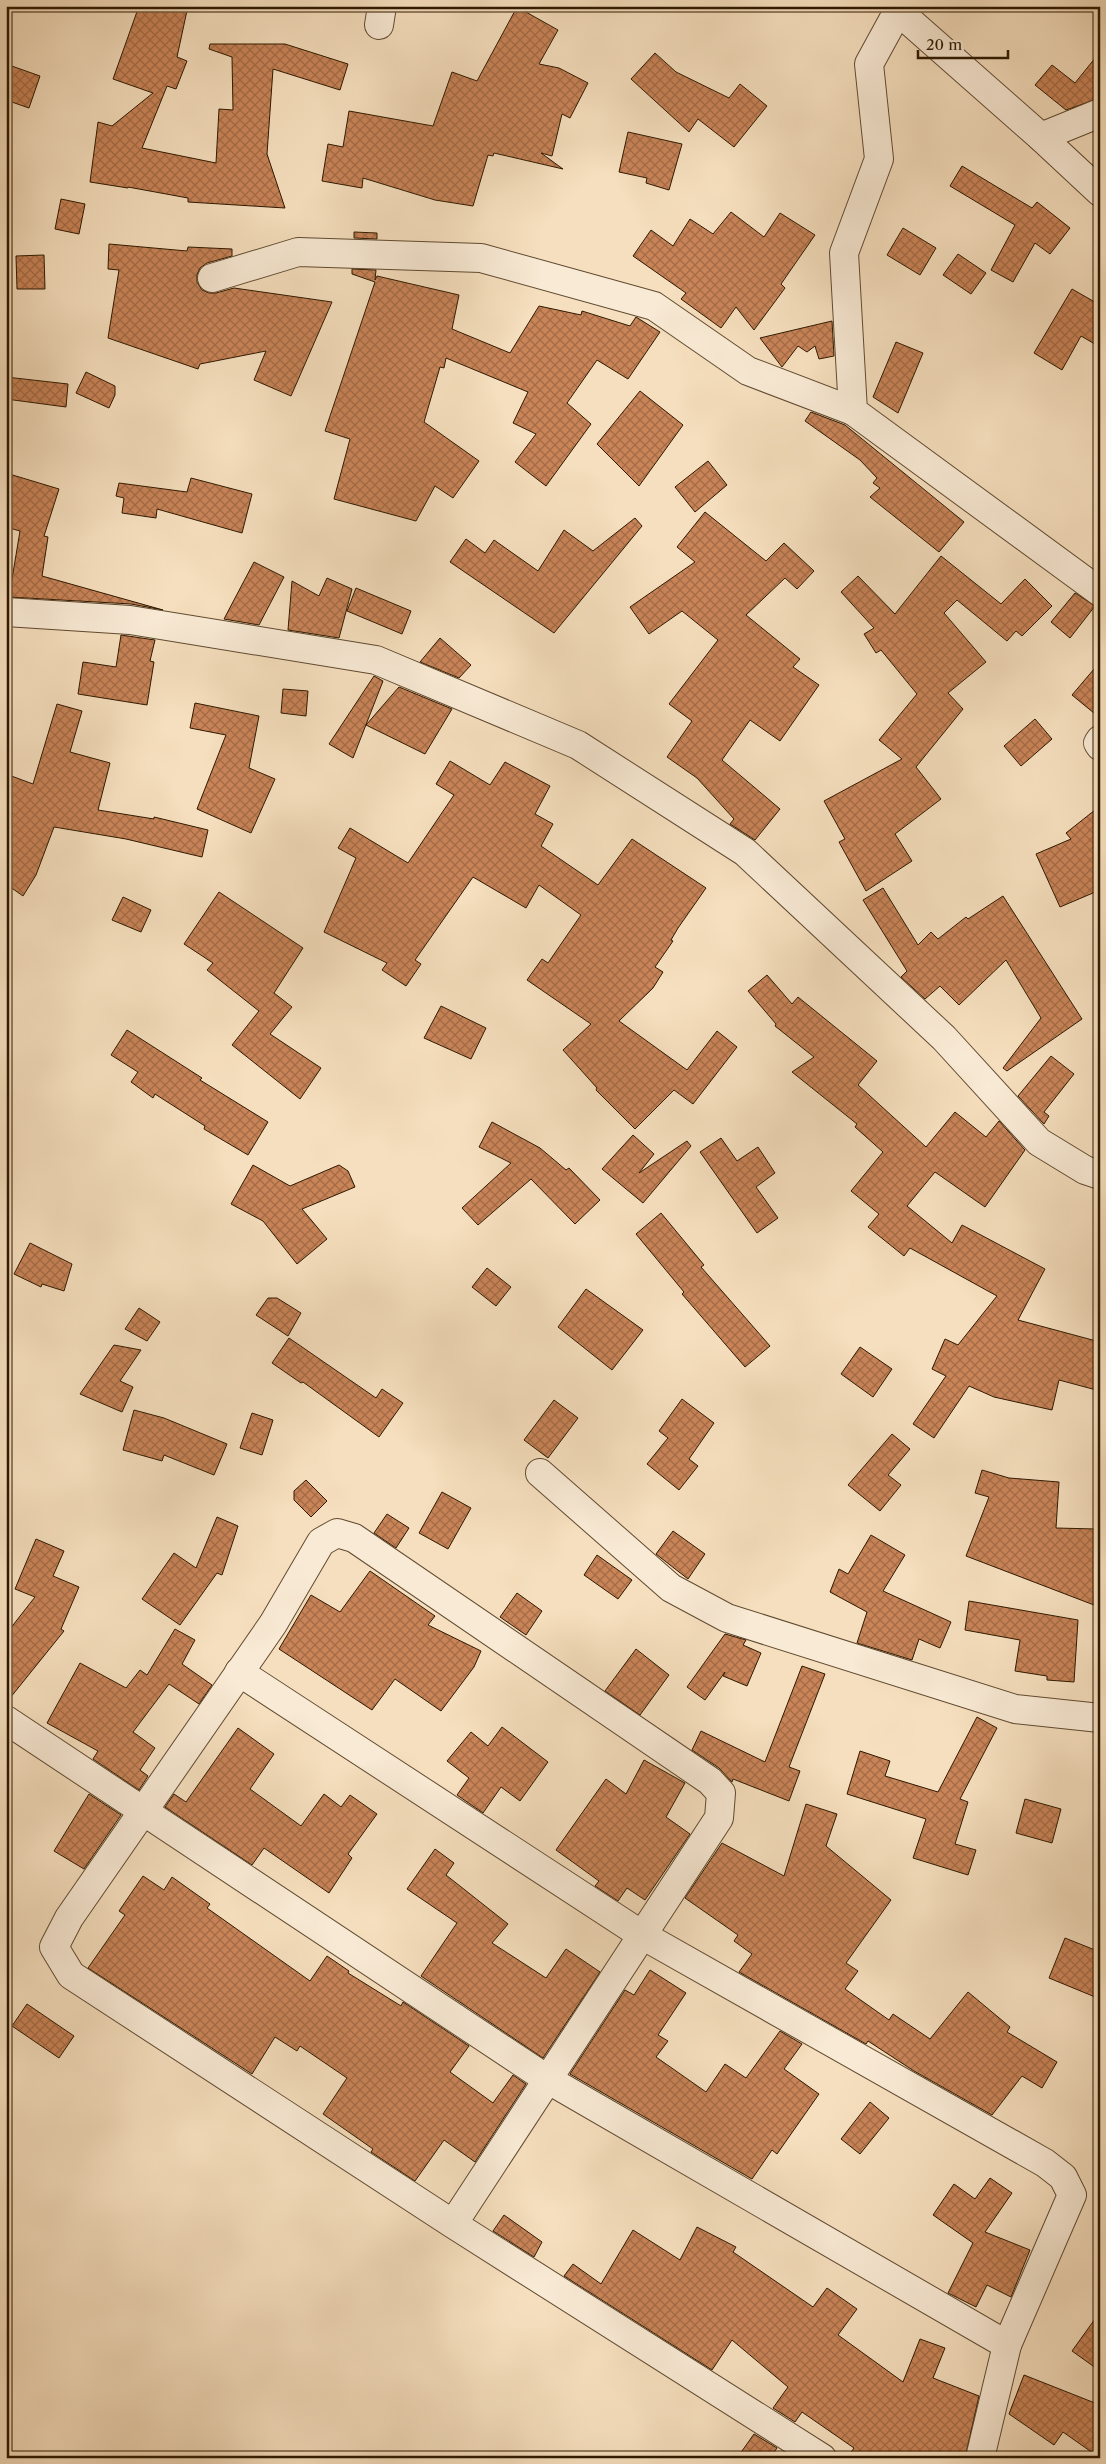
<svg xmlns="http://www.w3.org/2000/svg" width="1106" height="2464" font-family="'Libre Caslon Text',serif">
  <defs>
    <pattern id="building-cross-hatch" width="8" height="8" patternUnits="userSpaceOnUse" patternTransform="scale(1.25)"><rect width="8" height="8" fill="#c98458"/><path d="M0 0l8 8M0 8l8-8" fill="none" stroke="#a46b46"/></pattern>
  </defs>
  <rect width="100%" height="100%" fill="#f6dfbe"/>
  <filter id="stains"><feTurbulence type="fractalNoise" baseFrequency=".004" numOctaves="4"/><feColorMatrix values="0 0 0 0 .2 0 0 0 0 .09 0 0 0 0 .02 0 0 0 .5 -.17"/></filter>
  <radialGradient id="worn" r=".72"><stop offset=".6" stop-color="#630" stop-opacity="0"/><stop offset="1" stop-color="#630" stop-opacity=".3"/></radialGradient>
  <!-- building -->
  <g fill="url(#building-cross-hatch)" stroke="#2e1900">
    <polygon points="139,6 188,6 177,57 187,61 176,89 167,86 142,148 216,163 219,109 233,110 232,57 209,49 210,44 285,44 348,64 340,90 273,69 267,154 285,208 188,202 188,198 128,187 128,188 90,182 98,122 112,126 153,93 113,79"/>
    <polygon points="517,7 558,30 539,64 559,68 588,83 570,118 562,114 552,156 541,153 563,169 494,153 493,156 488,155 473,206 435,200 363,178 362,188 322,181 328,144 343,147 349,111 433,126 452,72 477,81"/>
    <polygon points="1100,52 1100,98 1066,110 1035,85 1052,65 1075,83"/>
    <polygon points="655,53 676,72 729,98 740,84 767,106 734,147 698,119 689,132 631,79"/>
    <polygon points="6,64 40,76 29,108 6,100"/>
    <polygon points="628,132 682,144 669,190 646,183 647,178 619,172"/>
    <polygon points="962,166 1032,208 1037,202 1070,228 1050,254 1035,243 1013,282 991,270 1015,225 950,186"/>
    <polygon points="61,199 85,204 79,234 55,229"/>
    <polygon points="731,212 764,237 780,213 815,235 781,284 785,288 754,330 736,307 721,328 681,299 686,293 633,256 651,230 673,246 690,219 713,234"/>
    <polygon points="903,228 936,248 920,275 887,255"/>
    <polygon points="354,232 377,233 377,239 354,238"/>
    <polygon points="109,244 187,251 188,247 232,249 232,256 207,263 200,268 197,275 197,282 202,290 209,293 216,293 234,288 332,302 291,396 254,380 266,351 200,364 198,369 108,338 119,270 108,269"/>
    <polygon points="958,254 986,273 971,294 943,275"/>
    <polygon points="44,255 45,289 17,289 16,256"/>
    <polygon points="352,269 376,270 375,280 377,276 459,295 452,329 510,353 539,306 581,315 582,311 630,326 636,317 660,332 628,379 597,360 567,403 591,424 546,486 515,462 536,434 513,423 528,392 446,358 444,368 440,367 424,422 479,461 453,498 435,486 416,521 334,499 350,439 325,431 375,282 352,274"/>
    <polygon points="1072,289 1100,305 1100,347 1081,336 1062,370 1034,353"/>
    <polygon points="832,321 834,356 819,359 815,346 807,352 798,346 782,367 760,338"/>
    <polygon points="896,342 923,353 898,413 873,397"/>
    <polygon points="86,372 115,386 115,395 109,408 76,393"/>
    <polygon points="6,377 68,384 66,407 6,399"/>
    <polygon points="640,391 683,425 639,486 597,444"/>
    <polygon points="811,412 845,425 964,522 939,552 870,497 880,488 873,483 877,478 860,460 805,421"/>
    <polygon points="708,461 727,485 695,512 675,487"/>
    <polygon points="6,473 59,489 44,536 48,537 42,576 163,610 131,604 9,597 20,531 6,527"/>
    <polygon points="191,478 252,494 242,533 157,509 156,518 122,513 124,498 116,496 119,483 187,492"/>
    <polygon points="705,512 766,561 784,543 814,571 797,589 785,578 746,615 800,659 793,667 819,685 780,741 750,720 722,760 780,809 755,840 730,824 734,819 697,778 667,757 692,721 669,704 718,640 682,611 649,634 630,607 695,562 677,547"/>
    <polygon points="635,518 642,526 554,633 450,562 466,539 485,553 494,540 538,571 564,530 593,551"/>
    <polygon points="941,556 1001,604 1025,579 1052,606 1022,636 1016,631 1007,641 957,600 944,613 986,662 948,693 963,709 916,767 941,799 895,834 912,861 866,891 839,842 845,839 824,801 902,759 879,740 917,694 881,650 876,653 864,634 874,628 841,592 858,576 895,614"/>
    <polygon points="254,562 284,577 259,625 224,619"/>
    <polygon points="327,578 352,589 339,638 288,630 292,581 319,596"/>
    <polygon points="356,588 411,611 402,634 347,611"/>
    <polygon points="1075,593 1095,606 1070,638 1051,622"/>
    <polygon points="121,635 155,640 150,661 154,662 147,705 78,694 83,662 116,667"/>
    <polygon points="440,638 471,665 459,678 420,662"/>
    <polygon points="1100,662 1100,718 1072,695"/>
    <polygon points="374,676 383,681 353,758 329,744"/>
    <polygon points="399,687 452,709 425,754 366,725"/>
    <polygon points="283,689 308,691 306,716 281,713"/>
    <polygon points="195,703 259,716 249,768 275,779 251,833 197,809 226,735 190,728"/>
    <polygon points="57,704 82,711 70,752 110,763 98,810 154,819 154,817 208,830 202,857 126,839 54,827 36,875 23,896 6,884 6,774 33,784"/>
    <polygon points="1035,719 1052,739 1021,766 1004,746"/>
    <polygon points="450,761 490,785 505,762 550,786 535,814 553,824 541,846 598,885 632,839 706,888 678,928 671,940 673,941 655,967 663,972 653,988 619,1021 687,1070 717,1031 737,1047 693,1104 674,1090 635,1129 596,1090 597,1088 563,1050 591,1024 527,980 542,959 548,963 581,915 539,885 526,908 473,877 415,960 421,964 406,986 382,970 387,963 324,932 356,858 338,848 350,828 408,863 454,795 436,784"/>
    <polygon points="1100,806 1100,890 1060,907 1036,854 1071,839 1066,833"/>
    <polygon points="883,888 918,945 931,932 938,939 966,917 968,919 1003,896 1082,1019 1007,1071 1003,1068 1041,1018 1006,960 959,1005 940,986 925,999 901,977 907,971 863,900"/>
    <polygon points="219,892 303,948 274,993 292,1007 270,1034 321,1068 300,1099 232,1045 259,1011 207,970 213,963 184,944"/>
    <polygon points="123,897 151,910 141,932 112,920"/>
    <polygon points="767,975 792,1004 798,997 877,1061 858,1085 926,1147 955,1112 986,1137 999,1121 1025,1150 985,1207 935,1172 907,1206 952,1243 962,1225 1045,1269 1018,1320 1100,1342 1100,1391 1059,1380 1052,1410 994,1397 969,1386 934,1438 913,1424 946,1376 932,1369 945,1339 958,1345 997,1296 910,1248 904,1256 868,1227 879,1214 851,1191 883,1152 855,1127 857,1124 792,1072 814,1057 775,1026 776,1024 748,991"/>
    <polygon points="441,1006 486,1028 471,1059 424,1038"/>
    <polygon points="127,1030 202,1078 200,1080 268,1122 248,1155 204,1129 205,1126 155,1094 153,1098 131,1082 138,1072 111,1055"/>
    <polygon points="1051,1056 1074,1074 1044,1112 1049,1116 1044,1124 1018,1096"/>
    <polygon points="492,1122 540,1148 566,1170 569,1168 600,1200 575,1224 531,1179 478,1225 462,1208 511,1163 479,1147"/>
    <polygon points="633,1135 654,1154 639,1173 687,1141 691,1146 643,1203 602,1169"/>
    <polygon points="721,1138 737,1161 758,1147 775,1173 756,1187 778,1218 757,1233 700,1152"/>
    <polygon points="253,1165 290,1186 339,1165 348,1171 355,1187 302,1209 327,1239 297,1264 263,1221 231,1204"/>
    <polygon points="661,1213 704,1265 701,1267 770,1346 745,1367 682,1294 684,1292 636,1234"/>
    <polygon points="30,1243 72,1264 64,1291 42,1284 41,1287 14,1274"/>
    <polygon points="487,1268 511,1287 496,1306 472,1287"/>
    <polygon points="586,1289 643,1330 612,1370 558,1327"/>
    <polygon points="268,1298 277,1298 301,1313 288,1336 256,1315"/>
    <polygon points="139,1308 160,1322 147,1341 125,1329"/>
    <polygon points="289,1338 376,1398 382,1389 403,1403 379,1437 303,1382 301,1383 272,1363"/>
    <polygon points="114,1345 141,1350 120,1381 133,1387 122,1412 80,1394"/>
    <polygon points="860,1347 892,1369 873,1397 841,1374"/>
    <polygon points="682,1399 714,1423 689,1459 698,1466 679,1490 647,1464 668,1438 659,1431"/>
    <polygon points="554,1400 578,1418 548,1458 524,1440"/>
    <polygon points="134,1410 164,1418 227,1444 214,1475 164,1455 162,1461 123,1450"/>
    <polygon points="252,1413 273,1420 262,1455 240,1448"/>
    <polygon points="892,1434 910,1449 888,1475 901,1485 880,1511 848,1485"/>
    <polygon points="982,1470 1009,1478 1059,1482 1056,1528 1096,1529 1094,1605 966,1556 989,1497 975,1493"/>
    <polygon points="306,1480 327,1501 311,1517 294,1500 294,1491"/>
    <polygon points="442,1492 471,1508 448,1549 419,1533"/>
    <polygon points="387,1514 409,1528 396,1548 374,1533"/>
    <polygon points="217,1517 238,1526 222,1575 217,1573 180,1625 142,1599 174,1553 196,1568"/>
    <polygon points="673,1531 705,1554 688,1579 656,1554"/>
    <polygon points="871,1535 905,1555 883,1591 951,1622 940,1648 919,1639 912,1660 857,1643 867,1612 830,1592 839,1569 848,1574"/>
    <polygon points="36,1539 64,1551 53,1576 79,1587 61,1629 64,1631 6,1703 6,1634 35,1597 15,1589"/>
    <polygon points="597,1555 632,1580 618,1599 584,1575"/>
    <polygon points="370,1571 435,1616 428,1625 481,1651 474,1667 441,1711 395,1679 372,1710 279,1649 311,1595 340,1612"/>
    <polygon points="517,1593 542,1611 526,1635 500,1617"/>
    <polygon points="969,1601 1078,1620 1074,1682 1047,1680 1047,1676 1015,1671 1020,1640 965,1630"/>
    <polygon points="175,1629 195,1640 182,1664 212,1685 199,1704 169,1684 133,1732 155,1748 140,1770 148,1776 139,1790 93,1759 98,1751 47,1723 80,1663 126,1688 140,1670 147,1675"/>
    <polygon points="725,1634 746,1640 743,1645 761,1653 747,1686 723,1676 725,1672 705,1700 687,1687"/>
    <polygon points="636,1649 669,1675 640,1715 605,1691"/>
    <polygon points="802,1666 825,1674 789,1767 800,1771 789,1801 733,1779 732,1782 719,1768 692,1750 701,1731 765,1762"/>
    <polygon points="977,1717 997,1728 960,1799 968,1802 955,1844 976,1850 968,1875 913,1858 926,1819 847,1794 860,1751 890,1761 885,1776 938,1792"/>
    <polygon points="502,1727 548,1762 520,1801 501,1787 483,1813 457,1795 469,1778 447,1761 471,1732 488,1746"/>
    <polygon points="238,1728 274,1754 250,1789 301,1826 324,1794 341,1807 350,1795 377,1814 348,1854 352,1858 329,1893 264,1848 252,1865 165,1807 174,1794 186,1802"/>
    <polygon points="644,1760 685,1783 666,1817 690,1834 645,1900 627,1888 618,1901 595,1886 599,1881 556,1850 606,1779 626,1794"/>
    <polygon points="89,1794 121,1815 84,1869 54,1851"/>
    <polygon points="1025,1799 1061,1809 1052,1843 1016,1833"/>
    <polygon points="806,1804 837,1814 826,1846 891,1900 846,1963 858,1971 845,1989 889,2020 893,2014 930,2039 968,1992 1010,2027 1007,2032 1057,2062 1042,2088 1022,2076 992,2115 914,2071 868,2041 866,2044 739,1972 752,1954 734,1941 738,1935 685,1898 722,1843 784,1876"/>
    <polygon points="435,1849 454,1863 446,1875 508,1924 492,1943 546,1978 566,1949 600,1972 543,2058 421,1976 457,1923 407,1889"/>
    <polygon points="143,1876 164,1890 172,1877 210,1904 207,1908 310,1981 327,1956 349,1971 348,1973 401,2006 403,2002 469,2046 450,2072 493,2103 513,2075 526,2084 475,2162 444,2140 415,2181 371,2152 373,2149 323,2114 347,2078 300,2046 297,2051 275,2037 252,2074 88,1968 125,1915 119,1911"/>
    <polygon points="1065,1938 1100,1952 1100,1999 1049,1978"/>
    <polygon points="650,1970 686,1993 658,2035 668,2041 656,2057 706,2092 725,2064 746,2078 780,2031 802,2044 784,2069 819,2094 777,2154 772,2150 752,2179 570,2074 625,1990 634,1995"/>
    <polygon points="27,2004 74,2036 59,2058 12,2026"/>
    <polygon points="870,2102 889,2118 860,2154 841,2139"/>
    <polygon points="990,2178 1012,2193 985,2232 1030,2250 1011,2297 987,2285 976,2307 948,2293 973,2243 933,2215 954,2184 975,2199"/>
    <polygon points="504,2215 542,2242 534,2257 493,2231"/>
    <polygon points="697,2227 736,2247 733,2252 813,2307 827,2288 857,2309 838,2335 903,2382 920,2339 945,2348 933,2378 979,2396 965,2458 847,2458 854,2448 802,2412 795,2422 773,2408 788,2387 732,2340 712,2370 564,2276 573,2264 601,2284 633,2230 680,2260"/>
    <polygon points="1100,2312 1100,2371 1072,2351"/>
    <polygon points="1024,2375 1100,2405 1100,2458 1063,2432 1054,2445 1009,2414"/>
    <polygon points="754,2434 777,2448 770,2458 737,2458"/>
  </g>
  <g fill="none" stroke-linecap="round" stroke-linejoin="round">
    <defs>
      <g id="minor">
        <polyline points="898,6 898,11 1041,137 1100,192"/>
        <polyline points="898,11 869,64 879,159 844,253 853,411 1100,592"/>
        <polyline points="379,25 382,6"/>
        <polyline points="1041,137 1100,113"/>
        <polyline points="212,278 298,252 481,258 654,306 748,371 853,411"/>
        <polyline points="6,612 130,620 376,660 578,745 745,852 944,1038 1039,1142 1085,1170 1100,1175"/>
        <polyline points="1100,740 1098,743 1100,746"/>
        <polyline points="540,1473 671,1588 727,1618 1015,1709 1100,1718"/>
        <polyline points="239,1672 642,1935 1045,2163 1063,2177 1072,2195 1007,2345 980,2458"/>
        <polyline points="6,1720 547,2079 1007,2345"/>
        <polyline points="453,2224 719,1818 721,1793 710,1781 354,1538 337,1533 321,1542 273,1624 69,1918 54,1947 71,1975 453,2224 822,2458"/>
      </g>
    </defs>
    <!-- minor casing -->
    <use href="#minor" stroke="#604a30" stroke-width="30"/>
    <!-- minor -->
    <use href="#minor" stroke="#f9ead5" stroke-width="28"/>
  </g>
  <!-- margin -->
  <rect width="1106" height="2464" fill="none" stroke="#f6dfbe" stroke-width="25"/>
  <rect x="8" y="8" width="1091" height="2449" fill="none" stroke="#2e1900" stroke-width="2.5"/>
  <rect x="12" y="12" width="1081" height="2439" fill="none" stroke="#2e1900"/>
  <!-- scale -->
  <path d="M918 50v8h90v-8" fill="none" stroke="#2e1900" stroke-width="2.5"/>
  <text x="926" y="50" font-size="15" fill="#2e1900" stroke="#f9ead5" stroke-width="4" paint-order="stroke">20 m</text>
  <rect width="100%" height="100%" filter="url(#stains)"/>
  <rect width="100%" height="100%" fill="url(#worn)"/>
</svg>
